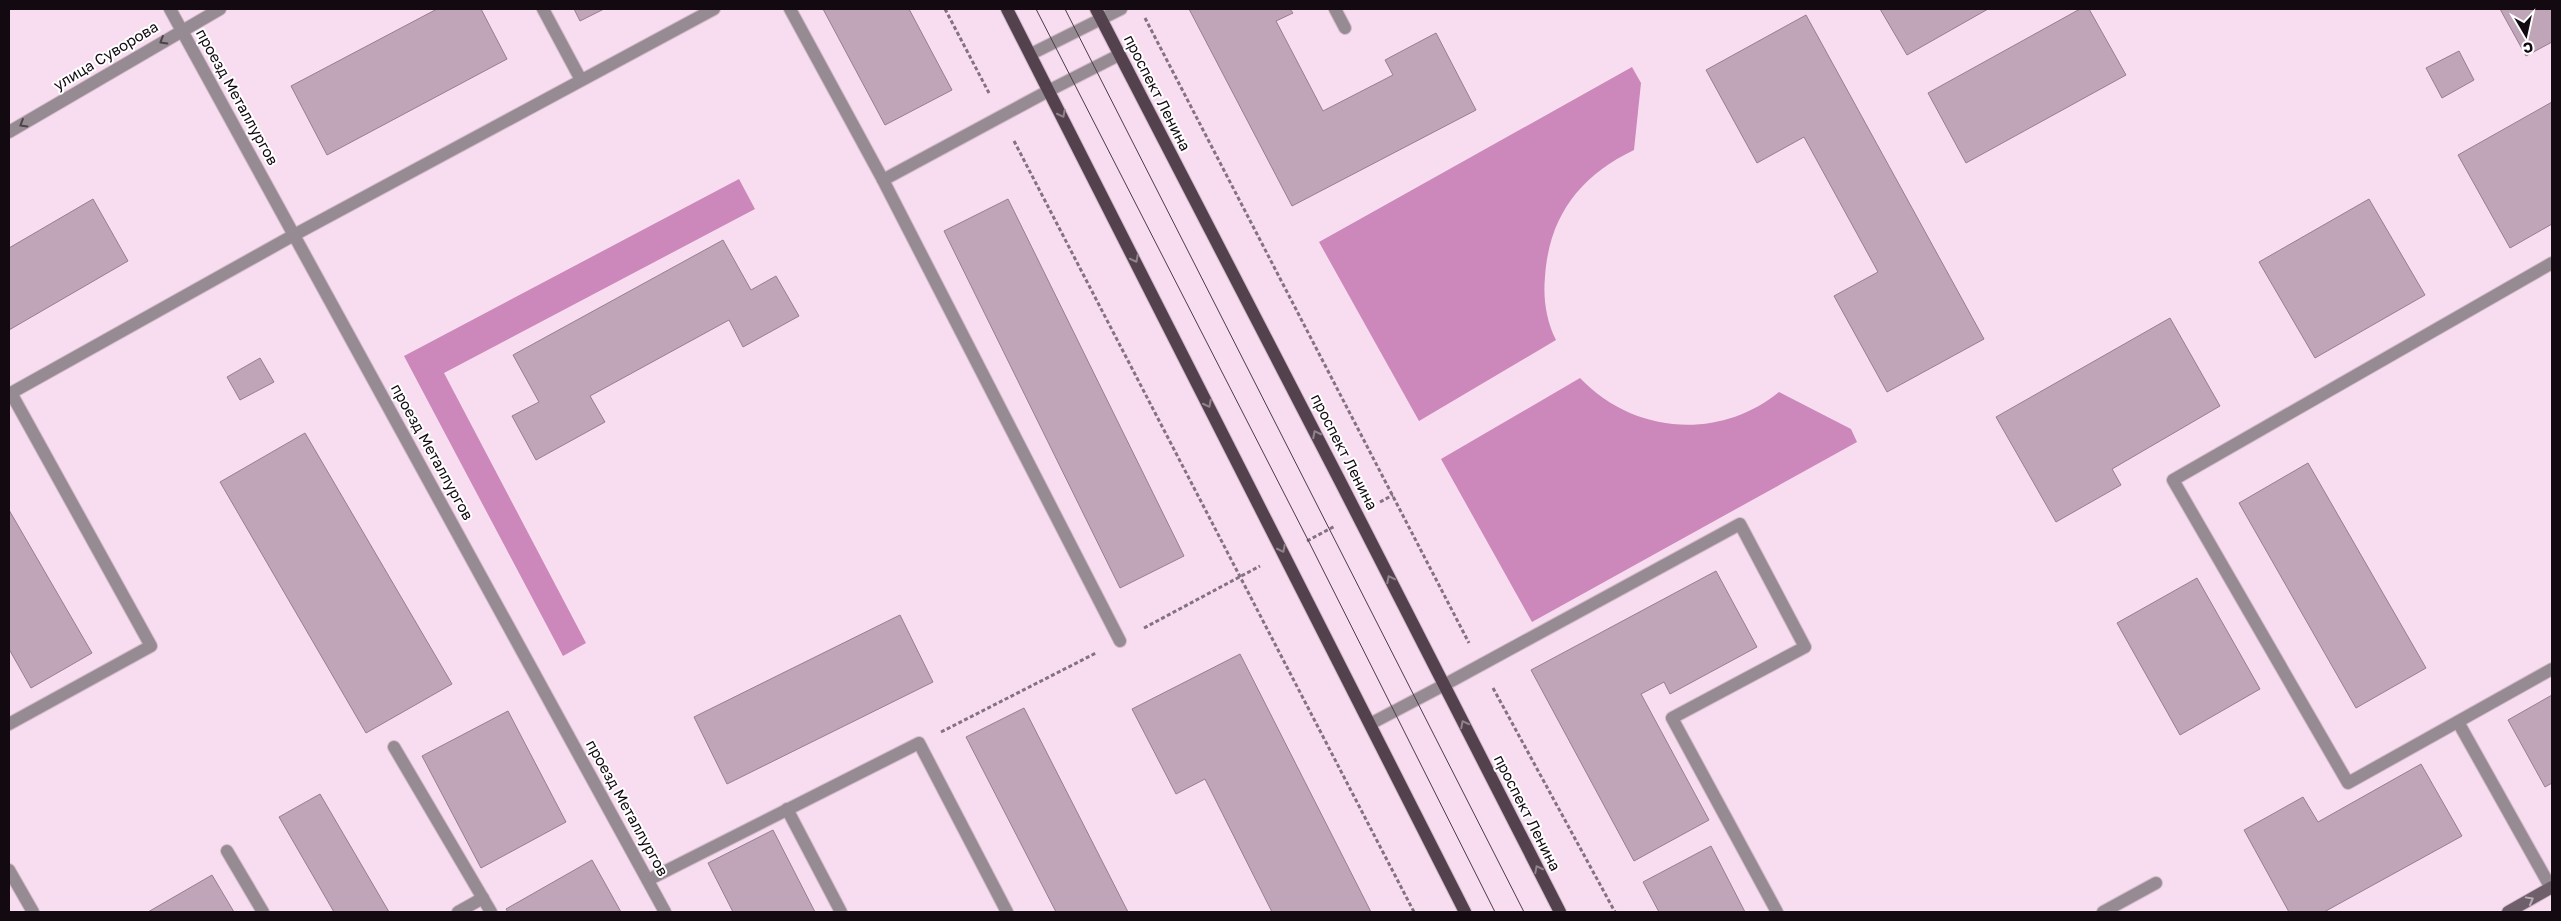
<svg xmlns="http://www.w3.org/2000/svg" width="2561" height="921" font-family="'Golos Text',sans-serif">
  <rect width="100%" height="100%" fill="#f8ddf0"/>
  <!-- forest -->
  <g fill="#cc88ba">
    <path d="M1632 67 1641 83 1634 150C1580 176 1549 216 1545 277 1543 298 1546 320 1556 340L1419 421 1319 242Z"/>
    <polygon points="739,179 755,209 444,373 586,643 563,656 404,356"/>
    <path d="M1580 378C1633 434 1719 441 1779 392L1851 429 1857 442 1532 622 1441 459Z"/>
  </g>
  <!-- building -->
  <g fill="#bfa5b7" stroke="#977e8f">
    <polygon points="437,9 481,9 507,59 327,155 291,86"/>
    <polygon points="574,9 604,9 580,21"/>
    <polygon points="823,9 909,9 952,90 885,125"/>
    <polygon points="1189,9 1290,9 1293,13 1276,21 1323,111 1393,75 1385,60 1436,33 1476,110 1292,206"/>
    <polygon points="1880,9 1988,9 1907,55"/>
    <polygon points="2080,9 2089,9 2126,75 1966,163 1928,93"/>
    <polygon points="2500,9 2552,9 2552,42 2526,56"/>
    <polygon points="1806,15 1984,339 1887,392 1834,296 1878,272 1804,137 1757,163 1706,70"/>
    <polygon points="2459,51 2474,80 2442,98 2426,68"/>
    <polygon points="2552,102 2552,224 2510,248 2458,155"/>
    <polygon points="93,199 128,261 9,330 9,248"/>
    <polygon points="1008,199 1184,556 1120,588 944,231"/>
    <polygon points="2369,199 2425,295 2315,358 2259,262"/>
    <polygon points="723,240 751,290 776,276 799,316 743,347 729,320 590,396 605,422 536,460 512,416 539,402 513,355"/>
    <polygon points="2170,318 2220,406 2112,469 2121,485 2056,522 1996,417"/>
    <polygon points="260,358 274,382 240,400 227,377"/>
    <polygon points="305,433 452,684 366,733 220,482"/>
    <polygon points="2308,463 2426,668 2356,708 2239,503"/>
    <polygon points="9,510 92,653 31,688 9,649"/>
    <polygon points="1716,571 1757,647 1670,694 1664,682 1641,694 1709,820 1634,861 1531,670"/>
    <polygon points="2197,578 2260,689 2180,735 2117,623"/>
    <polygon points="900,615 933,682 727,784 694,717"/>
    <polygon points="1240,654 1371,912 1272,912 1205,779 1176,794 1132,709"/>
    <polygon points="2552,695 2552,783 2545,787 2508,720"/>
    <polygon points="1024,708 1128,912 1056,912 966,737"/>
    <polygon points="508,711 566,822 481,868 422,756"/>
    <polygon points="2421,764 2462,836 2324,912 2289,912 2244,830 2303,797 2318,822"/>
    <polygon points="320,794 389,912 334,912 279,817"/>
    <polygon points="773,830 815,912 733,912 708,863"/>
    <polygon points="1711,846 1745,912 1659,912 1643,882"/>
    <polygon points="592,860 621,912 508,912 506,909"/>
    <polygon points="212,875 234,912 148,912"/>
  </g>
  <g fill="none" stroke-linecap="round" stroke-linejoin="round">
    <defs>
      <g id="lane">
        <polyline points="543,9 581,80"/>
        <polyline points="790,9 883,180"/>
        <polyline points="1335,9 1345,28"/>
        <polyline points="1101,19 1121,9"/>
        <polyline points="1050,90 883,180 1120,641"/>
        <polyline points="2552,263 2173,480 2348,783 2552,669"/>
        <polyline points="1444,685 1740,524 1805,647 1672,718 1777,912"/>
        <polyline points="2458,722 2551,888"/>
        <polyline points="9,724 151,646 11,393 294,235 714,9"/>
        <polyline points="394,747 491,912"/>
        <polyline points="787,809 841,912"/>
        <polyline points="227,851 263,912"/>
        <polyline points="648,880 919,743 1007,912"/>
        <polyline points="458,912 483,898"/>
        <polyline points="2103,912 2156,883"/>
      </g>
      <g id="street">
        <polyline points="170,9 665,912"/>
        <polyline points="1031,54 1101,19"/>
        <polyline points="1050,90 1119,55"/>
        <polyline points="9,132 220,9"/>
        <polyline points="1370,724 1444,685"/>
        <polyline points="9,870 33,912"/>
      </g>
      <polyline id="secondary" points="2508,912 2552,887"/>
      <g id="primary">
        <polyline points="1007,9 1465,912"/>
        <polyline points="1096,9 1341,483 1560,912"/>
      </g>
    </defs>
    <!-- lane casing -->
    <use href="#lane" stroke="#d3bbcc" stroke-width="14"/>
    <!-- street casing -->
    <use href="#street" stroke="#d3bbcc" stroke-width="14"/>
    <!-- secondary casing -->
    <use href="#secondary" stroke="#d3bbcc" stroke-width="14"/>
    <!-- primary casing -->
    <use href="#primary" stroke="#d3bbcc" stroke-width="14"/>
    <!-- path -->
    <g stroke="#84727f" stroke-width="3" stroke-dasharray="4 2.5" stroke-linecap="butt">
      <polyline points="945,9 989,93"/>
      <polyline points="1145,18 1469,643"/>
      <polyline points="1014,141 1414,912"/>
      <polyline points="1380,502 1393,495"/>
      <polyline points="1307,541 1335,526"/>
      <polyline points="1144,628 1260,566"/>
      <polyline points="1493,688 1615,912"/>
      <polyline points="941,732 1096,653"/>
    </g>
    <!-- lane -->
    <use href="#lane" stroke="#968b92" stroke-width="12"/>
    <!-- street -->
    <use href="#street" stroke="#968b92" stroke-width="12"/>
    <!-- secondary -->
    <use href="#secondary" stroke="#6f5f6a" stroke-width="12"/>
    <!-- primary -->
    <use href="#primary" stroke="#54414e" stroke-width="12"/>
    <!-- tram -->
    <g stroke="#4a3d46" stroke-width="1">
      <polyline points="1036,9 1308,540 1495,912"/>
      <polyline points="1065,9 1524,912"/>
    </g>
  </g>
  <!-- one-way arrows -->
  <defs><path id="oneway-chevron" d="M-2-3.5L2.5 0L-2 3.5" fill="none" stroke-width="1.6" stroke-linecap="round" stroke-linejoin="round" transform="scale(1.25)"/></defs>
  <g stroke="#4d444a">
    <use href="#oneway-chevron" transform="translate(163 41) rotate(149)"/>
    <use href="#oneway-chevron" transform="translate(23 124) rotate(149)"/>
  </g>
  <g stroke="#90848c">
    <use href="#oneway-chevron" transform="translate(1062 114) rotate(63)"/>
    <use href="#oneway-chevron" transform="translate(1135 259) rotate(63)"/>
    <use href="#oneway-chevron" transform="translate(1208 404) rotate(63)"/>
    <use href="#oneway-chevron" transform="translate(1316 434) rotate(-117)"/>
    <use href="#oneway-chevron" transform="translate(1282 549) rotate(63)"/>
    <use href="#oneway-chevron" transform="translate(1390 579) rotate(-117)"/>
    <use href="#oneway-chevron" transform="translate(1464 724) rotate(-117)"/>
    <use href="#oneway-chevron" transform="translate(1538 869) rotate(-117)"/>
  </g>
  <use stroke="#b7afb4" href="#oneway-chevron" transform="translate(2530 900) rotate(-29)"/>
  <g text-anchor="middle" stroke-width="4" stroke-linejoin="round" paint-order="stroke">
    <!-- street labels -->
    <g font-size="15" fill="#120a10" stroke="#fff">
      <text transform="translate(106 56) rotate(-31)" y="5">улица Суворова</text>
      <text transform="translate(1157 93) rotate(63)" y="5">проспект Ленина</text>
      <text transform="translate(237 97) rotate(61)" y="5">проезд Металлургов</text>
      <text transform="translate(432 452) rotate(61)" y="5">проезд Металлургов</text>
      <text transform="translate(1344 452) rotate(63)" y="5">проспект Ленина</text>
      <text transform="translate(627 808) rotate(61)" y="5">проезд Металлургов</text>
      <text transform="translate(1527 813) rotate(63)" y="5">проспект Ленина</text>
    </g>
  </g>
  <!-- border -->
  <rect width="2561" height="921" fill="none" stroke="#120a10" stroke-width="20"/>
  <!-- north arrow -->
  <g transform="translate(2526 35) rotate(171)" stroke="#ffffff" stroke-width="4" paint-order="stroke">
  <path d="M0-4L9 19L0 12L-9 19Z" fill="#120a10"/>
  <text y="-8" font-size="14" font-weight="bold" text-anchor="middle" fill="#120a10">С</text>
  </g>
</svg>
